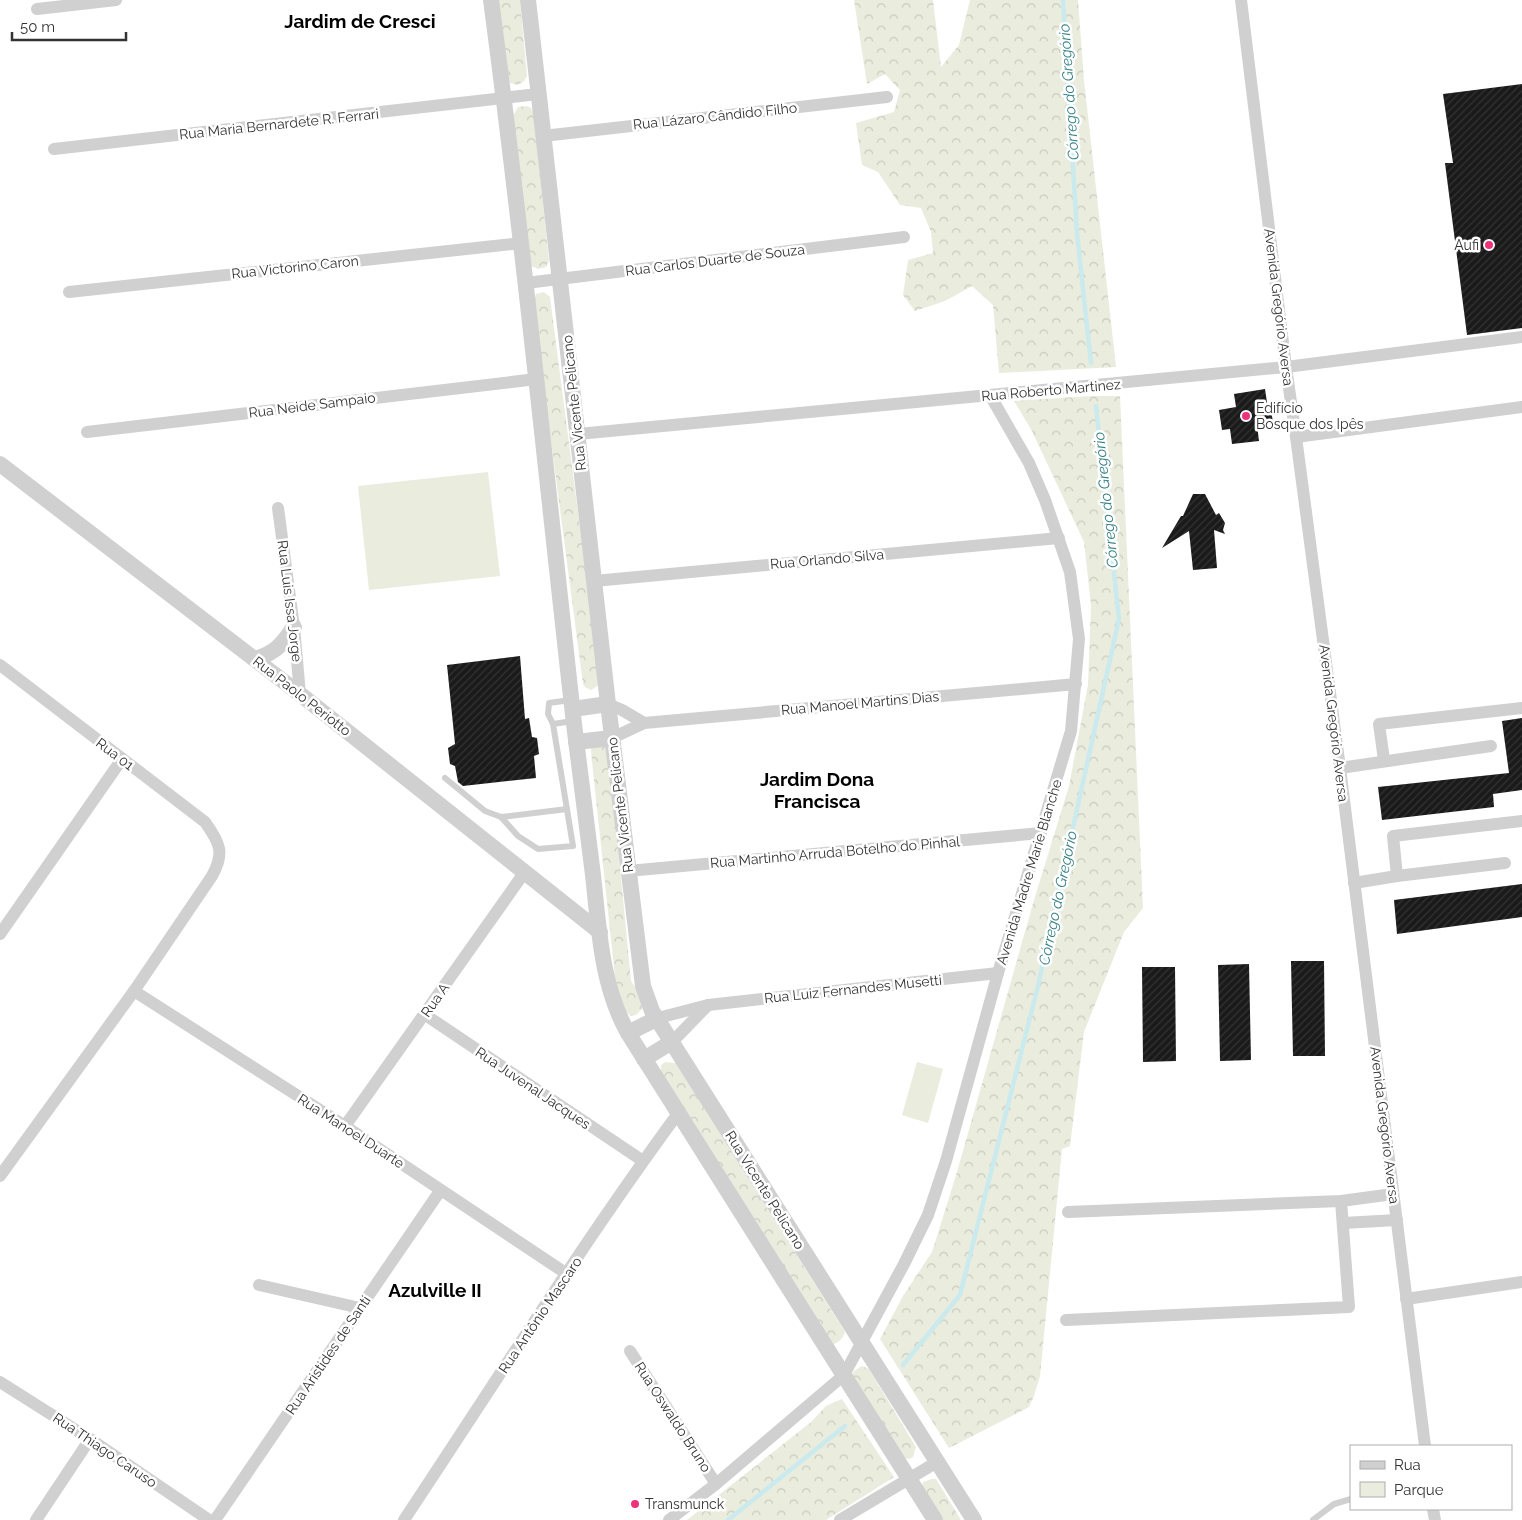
<svg xmlns="http://www.w3.org/2000/svg" width="1522" height="1520" font-family="Raleway,sans-serif">
  <defs>
    <pattern id="forest-crowns" width="20" height="18" patternUnits="userSpaceOnUse" patternTransform="scale(1.25)"><rect width="20" height="18" fill="#eaecde"/><path d="M2 6a3 3 0 1 1 6 0M12 15a3 3 0 1 1 6 0" fill="none" stroke="#c9cbbf"/></pattern>
    <pattern id="building-hatch" width="6" height="6" patternUnits="userSpaceOnUse" patternTransform="scale(1.25)"><rect width="6" height="6" fill="#1a1a1a"/><path d="M-1 1l2-2M0 6l6-6M5 7l2-2" fill="none" stroke="#333"/></pattern>
  </defs>
  <rect width="100%" height="100%" fill="#fff"/>
  <!-- green -->
  <g fill="#eaecde">
    <polygon points="488,472 500,576 369,590 358,486"/>
    <polygon points="917,1062 943,1069 928,1123 902,1115"/>
  </g>
  <!-- forest -->
  <g fill="url(#forest-crowns)">
    <polygon points="497,0 520,0 527,76 524,81 518,85 510,83 508,79"/>
    <polygon points="854,0 933,0 941,67 959,45 970,0 1078,0 1084,80 1116,367 999,373 993,305 972,286 945,301 915,311 903,295 908,260 933,253 931,232 921,208 900,205 878,172 862,165 856,123 894,112 900,90 885,74 867,84"/>
    <polygon points="527,106 531,108 534,115 549,261 546,267 538,269 531,266 513,116 518,107"/>
    <polygon points="544,292 550,297 600,682 599,685 591,690 585,687 583,684 533,304 536,294"/>
    <polygon points="1091,396 1120,396 1143,908 1124,932 1084,1032 1070,1146 1062,1149 1040,1376 1034,1396 1029,1407 949,1448 880,1339 903,1296 932,1252 957,1172 1034,900 1069,786 1088,685 1091,605 1084,542 1032,431 1014,401"/>
    <polygon points="599,744 608,748 609,754 631,981 637,990 644,1007 636,1015 631,1016 624,1010 616,986 591,752 591,748"/>
    <path d="M665 1062 676 1063 845 1332C843 1338 839 1343 833 1344L661 1071V1065Z"/>
    <polygon points="862,1366 869,1369 916,1447 913,1457 909,1459 903,1458 852,1375 854,1371"/>
    <polygon points="842,1399 894,1477 826,1520 687,1520 811,1422 826,1406"/>
    <polygon points="932,1479 936,1479 961,1520 942,1520 922,1487 923,1482"/>
  </g>
  <g fill="none" stroke-linecap="round" stroke-linejoin="round">
    <!-- stream -->
    <g stroke="#caeaed" stroke-width="4.5">
      <polyline points="1063,0 1077,233 1091,363"/>
      <polyline points="903,1365 960,1295 1038,986 1119,619 1096,406"/>
      <polyline points="728,1520 845,1426"/>
    </g>
  </g>
  <!-- building -->
  <g fill="url(#building-hatch)">
    <polygon points="1522,84 1522,328 1467,335 1445,163 1453,163 1443,94"/>
    <polygon points="1265,389 1268,409 1271,409 1273,423 1257,425 1259,441 1232,444 1230,429 1222,430 1219,410 1236,407 1234,394"/>
    <polygon points="1193,494 1205,494 1216,515 1219,513 1225,523 1223,530 1225,534 1214,530 1217,568 1193,570 1189,531 1162,548 1181,516 1183,516"/>
    <polygon points="520,656 525,719 529,718 532,737 537,738 539,754 534,756 536,778 463,786 458,782 455,766 450,764 448,748 455,744 447,665"/>
    <polygon points="1522,718 1522,790 1493,794 1494,807 1382,820 1378,787 1509,773 1502,721"/>
    <polygon points="1522,884 1522,917 1397,934 1394,900"/>
    <polygon points="1291,961 1324,961 1325,1056 1293,1056"/>
    <polygon points="1249,964 1251,1060 1220,1061 1218,965"/>
    <polygon points="1142,967 1175,967 1176,1061 1143,1062"/>
  </g>
  <g fill="none" stroke-linecap="round" stroke-linejoin="round">
    <!-- service -->
    <g stroke="#d0d0d0" stroke-width="6">
      <polyline points="553,724 548,714 549,703 570,700"/>
      <polyline points="445,778 485,811 501,817 567,809"/>
      <polyline points="501,817 518,836 538,849 573,846 553,724 573,721"/>
      <polyline points="1313,1520 1334,1504 1351,1499"/>
    </g>
    <!-- minor -->
    <g stroke="#d0d0d0" stroke-width="12">
      <polyline points="1241,0 1286,367 1296,437 1340,768 1425,1446"/>
      <polyline points="37,9 116,0"/>
      <polyline points="543,136 887,97"/>
      <polyline points="54,149 538,94"/>
      <polyline points="526,283 904,237"/>
      <polyline points="69,292 522,243"/>
      <polyline points="87,432 537,379"/>
      <polyline points="578,434 1286,367 1522,337"/>
      <polyline points="1296,437 1522,407"/>
      <polyline points="278,508 294,627 300,694"/>
      <polyline points="594,581 1059,538"/>
      <path d="M0 665 205 822C220 843 225 853 212 876L134 991 0 1176"/>
      <polyline points="608,704 622,710 644,723"/>
      <polyline points="612,738 644,723 1076,684"/>
      <polyline points="1384,760 1379,724 1522,708"/>
      <polyline points="1340,768 1491,746"/>
      <polyline points="628,871 1041,833"/>
      <polyline points="1397,876 1393,836 1522,821"/>
      <polyline points="1354,883 1397,876 1505,863"/>
      <polyline points="0,934 122,759"/>
      <polyline points="134,991 345,1126 567,1274"/>
      <polyline points="424,1014 643,1161"/>
      <polyline points="658,1018 708,1005 998,973"/>
      <polyline points="672,1042 708,1005"/>
      <polyline points="345,1126 524,873"/>
      <polyline points="1068,1212 1341,1201 1393,1194"/>
      <polyline points="1343,1223 1397,1220"/>
      <polyline points="259,1285 360,1308"/>
      <polyline points="1406,1299 1522,1282"/>
      <polyline points="1066,1320 1349,1307 1341,1201"/>
      <polyline points="630,1351 716,1484"/>
      <polyline points="0,1382 90,1439 209,1520"/>
      <polyline points="1433,1509 1435,1520"/>
      <polyline points="36,1520 90,1439"/>
      <polyline points="215,1520 440,1191"/>
      <path d="M404 1520C495 1383 582 1244 679 1112"/>
      <polyline points="669,1520 716,1484 844,1375 904,1264 928,1215 946,1161 998,973 1071,731 1079,639 1070,572 1045,500 1029,463 990,395"/>
      <polyline points="840,1520 937,1462"/>
    </g>
    <!-- tertiary -->
    <g stroke="#d0d0d0" stroke-width="16">
      <path d="M491 0C523 241 547 483 574 724 580 775 587 825 593 875 599 929 601 985 628 1033L935 1520"/>
      <polyline points="528,0 608,704 643,986 652,1011 974,1520"/>
      <polyline points="0,464 300,694 600,932"/>
      <path d="M255 659C275 653 282 645 294 627"/>
      <polyline points="573,709 608,704"/>
      <polyline points="576,742 612,738"/>
      <polyline points="628,1033 658,1018"/>
      <polyline points="644,1059 672,1042"/>
    </g>
  </g>
  <!-- markers -->
  <g fill="#ec327a" stroke="#fff" stroke-width="2">
    <circle cx="1489" cy="245" r="5"/>
    <circle cx="1246" cy="416" r="5"/>
    <circle cx="635" cy="1504" r="5"/>
  </g>
  <g text-anchor="middle" stroke-width="5" stroke-linejoin="round" paint-order="stroke">
    <!-- street labels -->
    <g font-size="14" fill="#333" stroke="#fff">
      <text transform="translate(715 116) rotate(-6)" y="5">Rua Lázaro Cândido Filho</text>
      <text transform="translate(279 124) rotate(-6)" y="5">Rua Maria Bernardete R. Ferrari</text>
      <text transform="translate(715 260) rotate(-7)" y="5">Rua Carlos Duarte de Souza</text>
      <text transform="translate(295 267) rotate(-6)" y="5">Rua Victorino Caron</text>
      <text transform="translate(1279 307) rotate(83)" y="5">Avenida Gregório Aversa</text>
      <text transform="translate(1051 390) rotate(-5)" y="5">Rua Roberto Martinez</text>
      <text transform="translate(574 403) rotate(-96)" y="5">Rua Vicente Pelicano</text>
      <text transform="translate(312 405) rotate(-7)" y="5">Rua Neide Sampaio</text>
      <text transform="translate(827 559) rotate(-5)" y="5">Rua Orlando Silva</text>
      <text transform="translate(290 601) rotate(83)" y="5">Rua Luis Issa Jorge</text>
      <text transform="translate(302 696) rotate(38)" y="5">Rua Paolo Periotto</text>
      <text transform="translate(860 703) rotate(-5)" y="5">Rua Manoel Martins Dias</text>
      <text transform="translate(1334 723) rotate(83)" y="5">Avenida Gregório Aversa</text>
      <text transform="translate(115 754) rotate(37)" y="5">Rua 01</text>
      <text transform="translate(620 805) rotate(-97)" y="5">Rua Vicente Pelicano</text>
      <text transform="translate(835 852) rotate(-5)" y="5">Rua Martinho Arruda Botelho do Pinhal</text>
      <text transform="translate(1029 872) rotate(-73)" y="5">Avenida Madre Marie Blanche</text>
      <text transform="translate(853 989) rotate(-6)" y="5">Rua Luiz Fernandes Musetti</text>
      <text transform="translate(435 1000) rotate(-55)" y="5">Rua A</text>
      <text transform="translate(533 1088) rotate(34)" y="5">Rua Juvenal Jacques</text>
      <text transform="translate(1385 1125) rotate(83)" y="5">Avenida Gregório Aversa</text>
      <text transform="translate(351 1131) rotate(33)" y="5">Rua Manoel Duarte</text>
      <text transform="translate(765 1190) rotate(58)" y="5">Rua Vicente Pelicano</text>
      <text transform="translate(540 1315) rotate(-56)" y="5">Rua Antônio Mascaro</text>
      <text transform="translate(328 1355) rotate(-56)" y="5">Rua Aristides de Santi</text>
      <text transform="translate(673 1417) rotate(57)" y="5">Rua Oswaldo Bruno</text>
      <text transform="translate(105 1450) rotate(34)" y="5">Rua Thiago Caruso</text>
    </g>
    <!-- poi labels -->
    <g font-size="14" fill="#333" stroke="#fff" text-anchor="start">
      <text x="1479" y="250" text-anchor="end">Aufi</text>
      <text x="1256" y="413">Edifício<tspan x="1256" dy="16">Bosque dos Ipês</tspan></text>
      <text x="645" y="1509">Transmunck</text>
    </g>
    <!-- water labels -->
    <g font-size="15" font-style="italic" fill="#368085" stroke="#fff">
      <text transform="translate(1069 92) rotate(-94)" y="5">Córrego do Gregório</text>
      <text transform="translate(1106 500) rotate(-96)" y="5">Córrego do Gregório</text>
      <text transform="translate(1058 898) rotate(-78)" y="5">Córrego do Gregório</text>
    </g>
    <!-- district labels -->
    <g font-size="19" font-weight="bold" fill="#000" stroke="#fff">
      <text x="360" y="28">Jardim de Cresci</text>
      <text x="817" y="786">Jardim Dona<tspan x="817" dy="22">Francisca</tspan></text>
      <text x="435" y="1297">Azulville II</text>
    </g>
  </g>
  <!-- legend -->
  <rect x="1350" y="1445" width="162" height="65" fill="#ffffff" stroke="#adadad"/>
  <rect x="1360" y="1461" width="25" height="8" fill="#d0d0d0" stroke="#adadad"/>
  <text x="1394" y="1470" font-size="15" fill="#333333">Rua</text>
  <rect x="1360" y="1482" width="25" height="15" fill="#eaecde" stroke="#adadad"/>
  <text x="1394" y="1495" font-size="15" fill="#333333">Parque</text>
  <!-- scale -->
  <path d="M12 32v8h114v-8" fill="none" stroke="#333333" stroke-width="2.5"/>
  <text x="20" y="32" font-size="15" fill="#333333" stroke="#ffffff" stroke-width="4" paint-order="stroke">50 m</text>
</svg>
